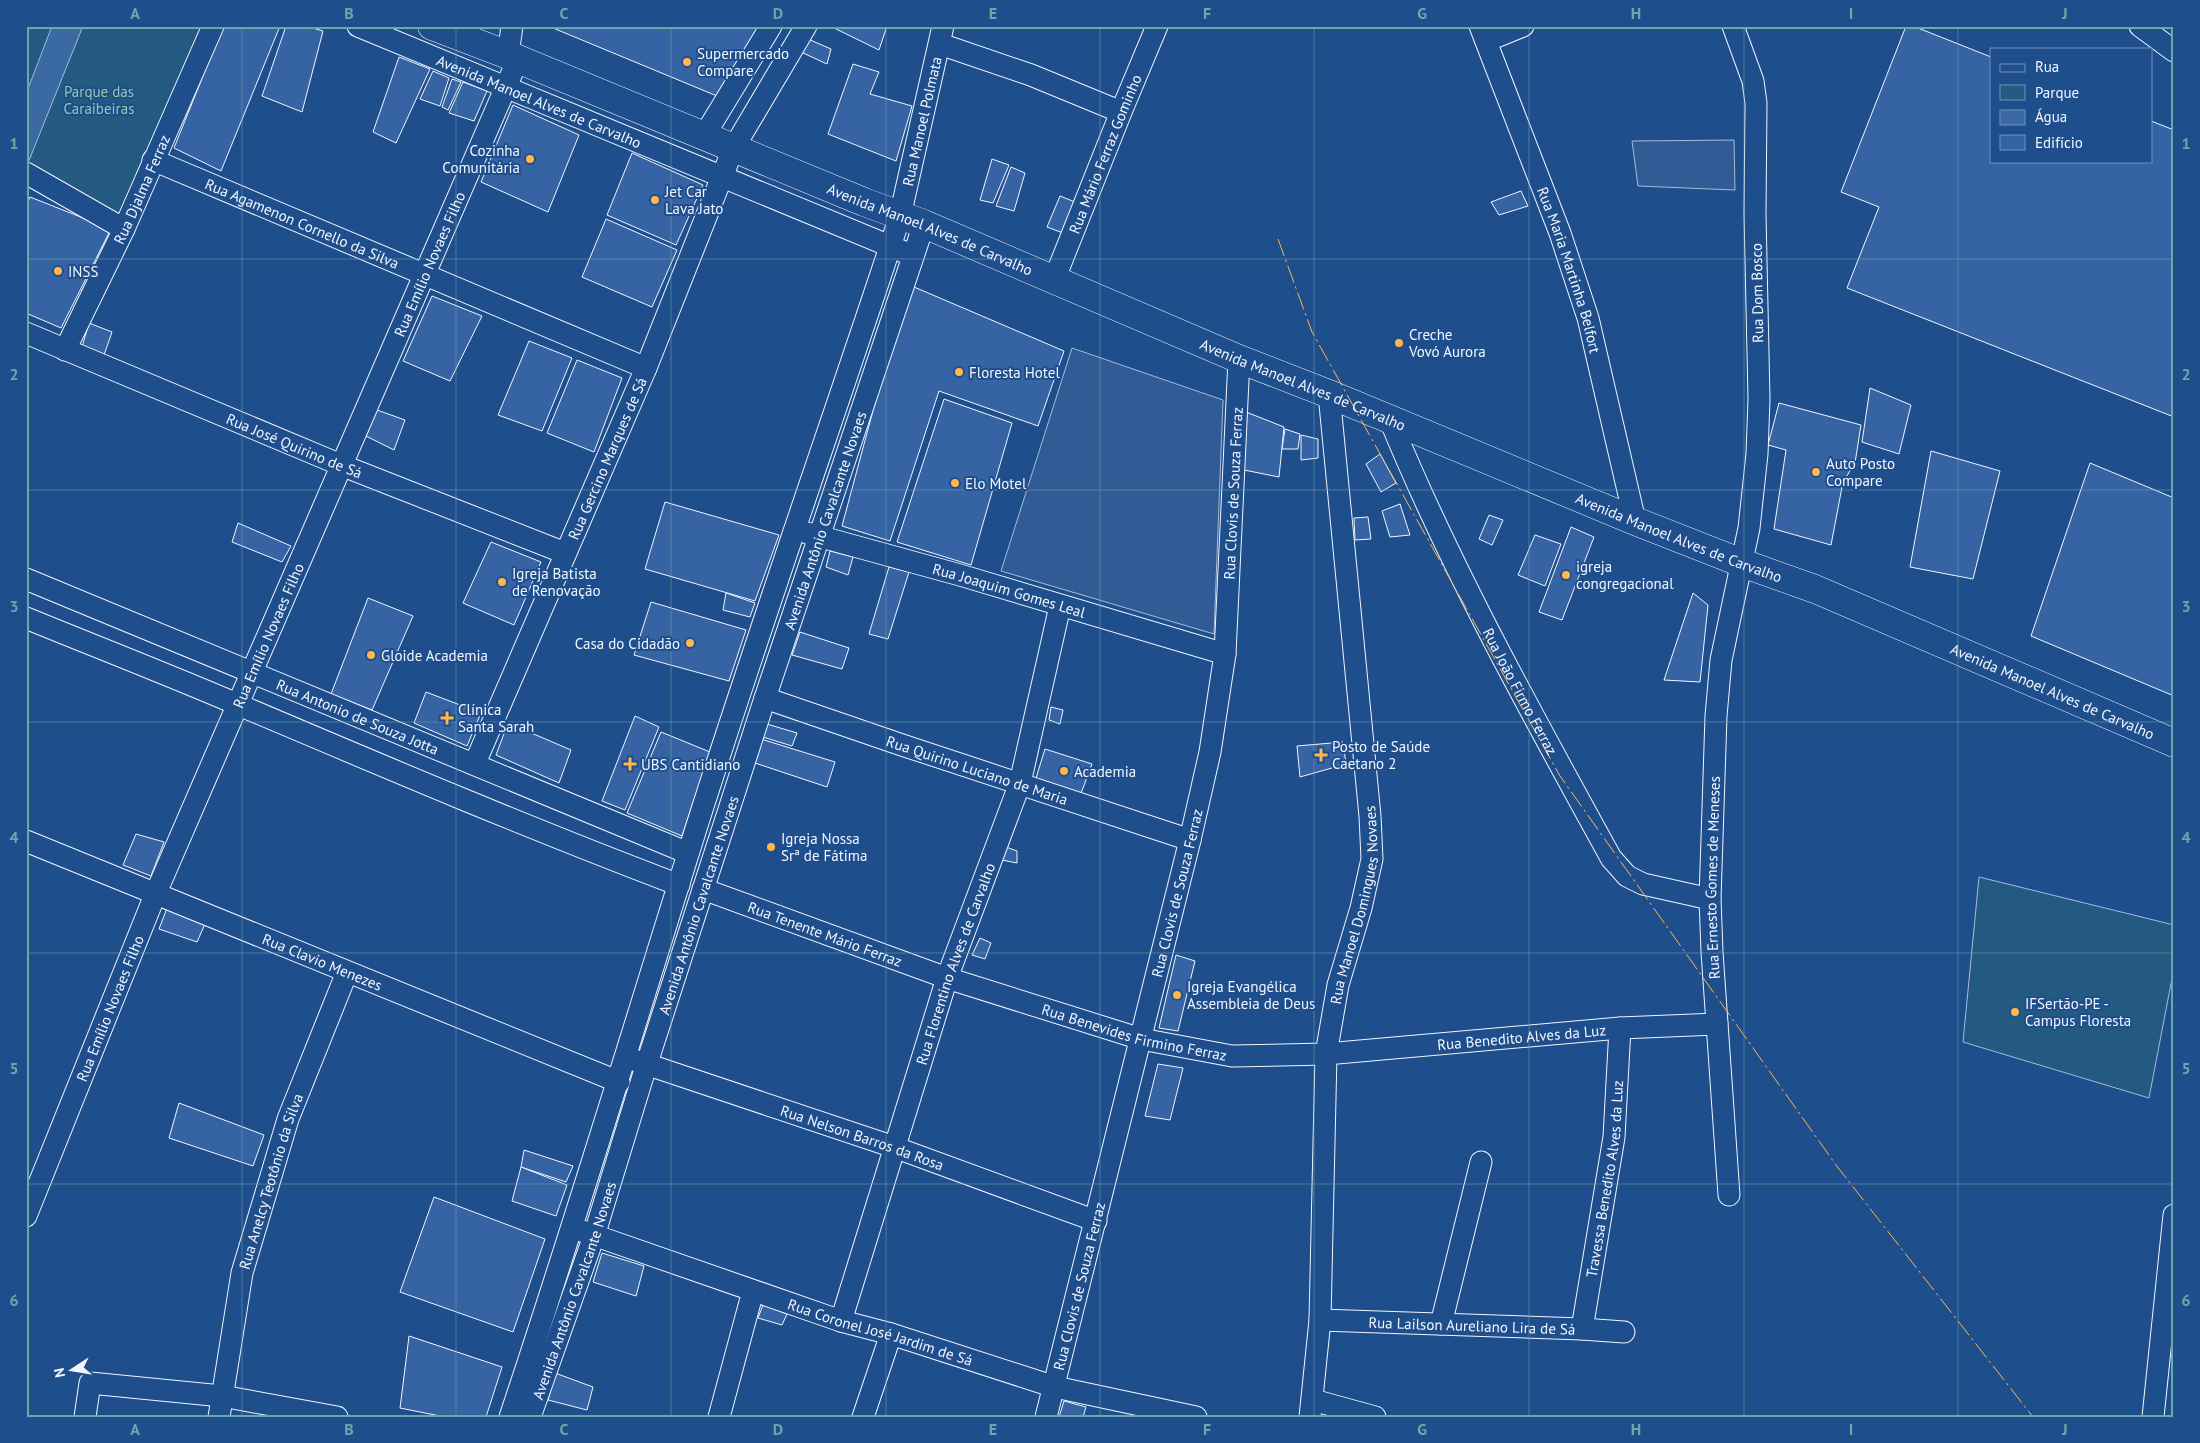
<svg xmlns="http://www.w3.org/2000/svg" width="2200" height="1443" font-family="'PT Sans',sans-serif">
	<rect width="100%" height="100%" fill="#1f4e8c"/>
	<g fill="#245a82" stroke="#a8bbd7">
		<polygon points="26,26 207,26 116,223 26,163"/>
		<polygon points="1979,877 2174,925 2174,968 2149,1098 1963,1042"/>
	</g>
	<g fill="#305b95" stroke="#a8bbd7">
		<polygon points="1734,140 1735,190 1638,186 1632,141"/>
		<polygon points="1072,348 1223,400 1214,634 1001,571"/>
	</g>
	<polygon fill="#3b69a3" stroke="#a8bbd7" points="52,26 83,26 26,168 26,94"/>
	<g fill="#3563a3" stroke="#f2f6ff">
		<polygon points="223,26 280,26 221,171 174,148"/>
		<polygon points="286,26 306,26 323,31 302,112 262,96"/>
		<polygon points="554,26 760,26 717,96 553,28"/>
		<polygon points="830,26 887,26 879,50"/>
		<polygon points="1906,26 1913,26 1991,57 1991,161 2151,161 2151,121 2174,130 2174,417 1847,288 1879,207 1841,192"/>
		<polygon points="808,39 831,49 827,64 801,52"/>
		<polygon points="399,57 430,69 396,143 373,132"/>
		<polygon points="853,64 879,72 870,94 912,106 896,161 828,134"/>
		<polygon points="433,71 449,78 440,106 420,99"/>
		<polygon points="452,79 461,82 448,110 442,107"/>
		<polygon points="463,82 487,91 474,121 449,113"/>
		<polygon points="513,105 579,135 548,212 481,182"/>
		<polygon points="632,153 703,185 676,245 607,215"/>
		<polygon points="992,159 1009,165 993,203 980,200"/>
		<polygon points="1011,167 1025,173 1014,211 996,206"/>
		<polygon points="1521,191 1528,206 1499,215 1491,202"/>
		<polygon points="1060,196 1075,202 1063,233 1047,227"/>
		<polygon points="30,197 111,229 61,328 26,313 26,206"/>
		<polygon points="606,219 677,250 652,307 582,277"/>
		<polygon points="907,284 1064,351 1038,426 939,391 890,541 842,526"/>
		<polygon points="432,296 482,316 450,381 403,361"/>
		<polygon points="89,323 112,332 104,355 82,347"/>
		<polygon points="529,341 572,358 542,431 498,415"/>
		<polygon points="577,360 622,378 594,452 547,433"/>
		<polygon points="1870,388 1911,405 1899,454 1862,442"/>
		<polygon points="944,399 1012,423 971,565 897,542"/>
		<polygon points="1779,403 1861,425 1855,463 1843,482 1831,545 1774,529 1786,450 1768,445"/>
		<polygon points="377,410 405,420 394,450 366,436"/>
		<polygon points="1246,412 1284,427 1279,477 1244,470"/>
		<polygon points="1285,429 1300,434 1298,449 1282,449"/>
		<polygon points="1301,435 1318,439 1318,458 1301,460"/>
		<polygon points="1931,451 2000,471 1973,579 1910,567"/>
		<polygon points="1380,454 1396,483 1381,492 1366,464"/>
		<polygon points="2090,463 2174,498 2174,696 2031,636"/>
		<polygon points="665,502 779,535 755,601 645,569"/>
		<polygon points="1400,504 1410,535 1390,537 1382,511"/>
		<polygon points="1489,515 1503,520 1492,545 1479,539"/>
		<polygon points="1368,517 1371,539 1355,540 1354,518"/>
		<polygon points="238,523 291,546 282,562 232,542"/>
		<polygon points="1571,527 1594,537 1562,620 1539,612"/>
		<polygon points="1535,535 1561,544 1545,586 1518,575"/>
		<polygon points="491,542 541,562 514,625 463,603"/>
		<polygon points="830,551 853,557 848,575 826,567"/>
		<polygon points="889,567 909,572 888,639 869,634"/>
		<polygon points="726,593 755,603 750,617 723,610"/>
		<polygon points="1693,593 1708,605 1700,682 1664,680"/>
		<polygon points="368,598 413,616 372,710 331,694"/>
		<polygon points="651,602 746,630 729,681 634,655"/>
		<polygon points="800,632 849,648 842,669 792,655"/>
		<polygon points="426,692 481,713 467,746 414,723"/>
		<polygon points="1051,707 1063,710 1060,724 1049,720"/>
		<polygon points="635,716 659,727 625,810 602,801"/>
		<polygon points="508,723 571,750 559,783 496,755"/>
		<polygon points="767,724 797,733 792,746 763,737"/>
		<polygon points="661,732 710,752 682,836 627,813"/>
		<polygon points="761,739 835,762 827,787 755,763"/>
		<polygon points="1343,742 1346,764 1300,777 1297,746"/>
		<polygon points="1045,749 1092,764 1080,796 1036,778"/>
		<polygon points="136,834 164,842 151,876 123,865"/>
		<polygon points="1006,847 1017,851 1017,863 1002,860"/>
		<polygon points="167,908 205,924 197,942 159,929"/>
		<polygon points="980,938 991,943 985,959 972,955"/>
		<polygon points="1176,955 1195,961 1178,1031 1159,1028"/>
		<polygon points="1158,1064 1183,1068 1170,1120 1145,1116"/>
		<polygon points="179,1103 264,1135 253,1166 169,1138"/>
		<polygon points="524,1150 573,1166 566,1182 521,1167"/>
		<polygon points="521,1167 567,1185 556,1216 512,1201"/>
		<polygon points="434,1197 545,1239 513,1332 400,1292"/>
		<polygon points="602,1253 644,1266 636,1296 593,1282"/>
		<polygon points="763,1305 787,1314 782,1325 758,1318"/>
		<polygon points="409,1336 502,1367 486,1417 445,1417 400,1408"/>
		<polygon points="555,1373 593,1387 587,1410 548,1400"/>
		<polygon points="1064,1401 1086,1407 1083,1417 1059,1417"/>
	</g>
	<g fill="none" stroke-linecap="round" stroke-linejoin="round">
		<g stroke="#f2f6ff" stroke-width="23">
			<g id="minor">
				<path id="s1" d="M358 26 904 252"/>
				<path id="s2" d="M1480 26 1560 233 1588 318 1635 521"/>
				<polyline points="2140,26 2174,51"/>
				<polyline points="1486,41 1523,26"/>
				<polyline points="940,44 1031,75 1121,112"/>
				<polyline points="508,55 512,26"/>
				<polyline points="704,136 771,26"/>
				<path id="s3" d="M153 160 646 368"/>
				<polyline points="26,173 124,229"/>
				<path id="s4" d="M1054 280 1121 112 1157 26"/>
				<path id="s5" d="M26 333 341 465 565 553"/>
				<path id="s6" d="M65 350 124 229 213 26"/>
				<path id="s7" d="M1390 420C1452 571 1532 714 1611 858L1627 876 1643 884 1710 899"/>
				<path id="s8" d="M807 533 960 575 1225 654"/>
				<path id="s9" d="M26 579 688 853"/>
				<path d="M26 618C97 647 169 675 239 705 385 767 531 829 679 885"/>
				<path id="s10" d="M765 698 902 745 1190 840"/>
				<path id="s11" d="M475 763 646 368 733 149 806 26"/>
				<path id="s12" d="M26 841 619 1082"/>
				<path id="s13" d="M703 889 947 978 1141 1039 1232 1056 1326 1054 1620 1028 1717 1024"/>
				<path id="s14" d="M634 1060 894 1147 1096 1221"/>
				<path id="s15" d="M1729 1195 1712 952 1710 899 1716 716 1721 660 1749 528 1757 454 1759 399 1755 214 1756 103 1753 81 1733 26"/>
				<path id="s16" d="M26 1216 155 895 518 59"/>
				<path id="s17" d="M582 1231 841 1321 891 1334 1055 1387 1196 1417"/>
				<path id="s18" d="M1320 1320 1582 1329 1624 1332"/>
				<path id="s19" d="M841 1321 947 978 1020 783 1060 606"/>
				<polyline points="1441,1324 1481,1162"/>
				<path id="s20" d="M1582 1329 1614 1137 1620 1028"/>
				<polyline points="1313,1400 1375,1417"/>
				<polyline points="85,1417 90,1383 222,1396 337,1417"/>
				<path id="s21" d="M219 1417 242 1273 288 1119 347 972"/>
				<path id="s22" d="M510 1417C573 1229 630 1040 689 851 752 649 823 449 890 247L900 216 943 26"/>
				<path id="s23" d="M530 1417 594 1236 647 1063 765 698 924 224"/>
				<polyline points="719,1417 753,1291"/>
				<polyline points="863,1417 891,1334"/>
				<path id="s24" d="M1046 1417 1190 840 1210 752 1225 654 1239 359"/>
				<path id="s25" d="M1310 1417 1320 1320 1326 1054 1338 985 1361 908 1372 859 1370 816 1329 394"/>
				<polyline points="2153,1417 2174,1215"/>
			</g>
		</g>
		<g stroke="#f2f6ff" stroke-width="29">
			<g id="major">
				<path id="s26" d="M432 26 508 55 864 202 924 224 1239 359 1329 394 1635 521 1742 563 1815 589 2174 743"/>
			</g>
		</g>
		<use href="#minor" stroke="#1f4e8c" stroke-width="21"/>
		<use href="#major" stroke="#1f4e8c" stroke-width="28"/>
		<polyline stroke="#ffb74d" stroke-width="1" stroke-dasharray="18 4 2.5 4" stroke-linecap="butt" points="1278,239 1312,332 1560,776 1836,1165 2033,1417"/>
	</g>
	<path fill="none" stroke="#6aa9a8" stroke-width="1" stroke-opacity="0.55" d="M242 26V1417M456 26V1417M671 26V1417M886 26V1417M1100 26V1417M1314 26V1417M1529 26V1417M1744 26V1417M1958 26V1417M26 259H2174M26 490H2174M26 722H2174M26 953H2174M26 1184H2174"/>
	<g fill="#ffb74d" stroke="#1f4e8c" stroke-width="2">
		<circle cx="687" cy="62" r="5"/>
		<circle cx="530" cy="159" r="5"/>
		<circle cx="655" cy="200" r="5"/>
		<circle cx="58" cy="271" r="5"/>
		<circle cx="1399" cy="343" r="5"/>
		<circle cx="959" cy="372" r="5"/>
		<circle cx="1816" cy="472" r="5"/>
		<circle cx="955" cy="483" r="5"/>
		<circle cx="1566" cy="575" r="5"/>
		<circle cx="502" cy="582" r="5"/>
		<circle cx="690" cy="643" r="5"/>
		<circle cx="371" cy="655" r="5"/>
		<path d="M444.5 710.5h5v5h5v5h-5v5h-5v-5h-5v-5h5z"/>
		<path d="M1318.5 747.5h5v5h5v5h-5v5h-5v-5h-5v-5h5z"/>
		<path d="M627.5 756.5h5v5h5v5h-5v5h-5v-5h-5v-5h5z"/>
		<circle cx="1064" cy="771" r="5"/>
		<circle cx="771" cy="847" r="5"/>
		<circle cx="1177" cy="995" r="5"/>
		<circle cx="2015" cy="1012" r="5"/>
	</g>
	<g text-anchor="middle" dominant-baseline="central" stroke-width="4" stroke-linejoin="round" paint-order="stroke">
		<g font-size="15" fill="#f2f6ff" stroke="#1f4e8c" text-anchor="start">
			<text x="697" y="53">Supermercado<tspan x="697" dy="17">Compare</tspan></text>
			<text x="520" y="150" text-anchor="end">Cozinha<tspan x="520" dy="17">Comunitária</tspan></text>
			<text x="665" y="191">Jet Car<tspan x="665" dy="17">Lava Jato</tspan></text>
			<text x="68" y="271">INSS</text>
			<text x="1409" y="334">Creche<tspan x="1409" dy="17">Vovó Aurora</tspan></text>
			<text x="969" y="372">Floresta Hotel</text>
			<text x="1826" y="463">Auto Posto<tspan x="1826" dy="17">Compare</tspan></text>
			<text x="965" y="483">Elo Motel</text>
			<text x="1576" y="566">igreja<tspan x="1576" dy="17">congregacional</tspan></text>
			<text x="512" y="573">Igreja Batista<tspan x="512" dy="17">de Renovação</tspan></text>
			<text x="680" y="643" text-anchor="end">Casa do Cidadão</text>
			<text x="381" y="655">Gloide Academia</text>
			<text x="458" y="709">Clínica<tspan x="458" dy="17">Santa Sarah</tspan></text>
			<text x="1332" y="746">Posto de Saúde<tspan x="1332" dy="17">Caetano 2</tspan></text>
			<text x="641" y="764">UBS Cantidiano</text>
			<text x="1074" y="771">Academia</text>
			<text x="781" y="838">Igreja Nossa<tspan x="781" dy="17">Srª de Fátima</tspan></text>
			<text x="1187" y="986">Igreja Evangélica<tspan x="1187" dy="17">Assembleia de Deus</tspan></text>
			<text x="2025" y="1003">IFSertão-PE -<tspan x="2025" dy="17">Campus Floresta</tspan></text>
		</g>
		<g font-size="15" fill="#97c8a6" stroke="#1f4e8c">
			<text x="99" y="91">Parque das<tspan x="99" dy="17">Caraibeiras</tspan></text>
		</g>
		<g font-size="15" fill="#f2f6ff" stroke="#1f4e8c">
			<text stroke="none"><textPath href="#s1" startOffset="196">Avenida Manoel Alves de Carvalho</textPath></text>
			<text stroke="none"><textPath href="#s22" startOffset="1360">Rua Manoel Polmata</textPath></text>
			<text stroke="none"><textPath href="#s4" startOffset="136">Rua Mário Ferraz Gominho</textPath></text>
			<text stroke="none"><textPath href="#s6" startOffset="178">Rua Djalma Ferraz</textPath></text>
			<text stroke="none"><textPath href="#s3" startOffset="162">Rua Agamenon Cornello da Silva</textPath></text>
			<text stroke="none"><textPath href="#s26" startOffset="538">Avenida Manoel Alves de Carvalho</textPath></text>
			<text stroke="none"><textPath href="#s16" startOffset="1034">Rua Emílio Novaes Filho</textPath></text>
			<text stroke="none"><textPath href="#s2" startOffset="260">Rua Maria Martinha Belfort</textPath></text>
			<text transform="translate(1757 293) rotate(-91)">Rua Dom Bosco</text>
			<text stroke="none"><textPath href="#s26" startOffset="942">Avenida Manoel Alves de Carvalho</textPath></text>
			<text stroke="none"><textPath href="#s5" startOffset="291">Rua José Quirino de Sá</textPath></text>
			<text stroke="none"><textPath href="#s11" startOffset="332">Rua Gercino Marques de Sá</textPath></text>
			<text stroke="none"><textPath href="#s24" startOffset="945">Rua Clovis de Souza Ferraz</textPath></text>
			<text stroke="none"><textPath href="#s23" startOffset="944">Avenida Antônio Cavalcante Novaes</textPath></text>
			<text stroke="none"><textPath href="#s26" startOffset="1348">Avenida Manoel Alves de Carvalho</textPath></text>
			<text stroke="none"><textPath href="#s8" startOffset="210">Rua Joaquim Gomes Leal</textPath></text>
			<text stroke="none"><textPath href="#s16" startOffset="629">Rua Emílio Novaes Filho</textPath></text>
			<text stroke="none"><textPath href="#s7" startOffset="301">Rua João Firmo Ferraz</textPath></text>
			<text stroke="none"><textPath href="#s26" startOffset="1752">Avenida Manoel Alves de Carvalho</textPath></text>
			<text stroke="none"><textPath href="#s9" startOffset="359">Rua Antonio de Souza Jotta</textPath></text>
			<text stroke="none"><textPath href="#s10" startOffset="224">Rua Quirino Luciano de Maria</textPath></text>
			<text stroke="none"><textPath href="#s15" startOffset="318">Rua Ernesto Gomes de Meneses</textPath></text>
			<text stroke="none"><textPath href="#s24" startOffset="540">Rua Clovis de Souza Ferraz</textPath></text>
			<text stroke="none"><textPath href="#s25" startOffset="516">Rua Manoel Domingues Novaes</textPath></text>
			<text stroke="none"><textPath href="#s23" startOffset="539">Avenida Antônio Cavalcante Novaes</textPath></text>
			<text stroke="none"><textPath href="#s13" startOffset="130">Rua Tenente Mário Ferraz</textPath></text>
			<text stroke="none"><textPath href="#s12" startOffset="320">Rua Clavio Menezes</textPath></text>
			<text stroke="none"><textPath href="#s19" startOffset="375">Rua Florentino Alves de Carvalho</textPath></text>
			<text stroke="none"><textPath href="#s16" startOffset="224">Rua Emílio Novaes Filho</textPath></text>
			<text stroke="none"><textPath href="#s13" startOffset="455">Rua Benevides Firmino Ferraz</textPath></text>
			<text stroke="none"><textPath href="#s13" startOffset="846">Rua Benedito Alves da Luz</textPath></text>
			<text stroke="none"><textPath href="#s14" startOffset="241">Rua Nelson Barros da Rosa</textPath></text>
			<text stroke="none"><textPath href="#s20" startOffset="152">Travessa Benedito Alves da Luz</textPath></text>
			<text stroke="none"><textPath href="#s21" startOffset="242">Rua Anelcy Teotônio da Silva</textPath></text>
			<text stroke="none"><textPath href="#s24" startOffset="135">Rua Clovis de Souza Ferraz</textPath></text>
			<text stroke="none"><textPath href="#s23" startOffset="134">Avenida Antônio Cavalcante Novaes</textPath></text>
			<text stroke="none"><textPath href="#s18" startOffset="152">Rua Lailson Aureliano Lira de Sá</textPath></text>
			<text stroke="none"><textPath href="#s17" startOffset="315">Rua Coronel José Jardim de Sá</textPath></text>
		</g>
	</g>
	<rect width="2200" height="1443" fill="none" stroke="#1f4e8c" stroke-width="55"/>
	<rect x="1990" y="48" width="162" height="115" fill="#1f4e8c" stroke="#7391ba"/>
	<rect x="2000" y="64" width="25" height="8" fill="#1f4e8c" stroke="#7391ba"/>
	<text x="2035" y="72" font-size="15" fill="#f2f6ff">Rua</text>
	<rect x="2000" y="85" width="25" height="15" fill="#245a82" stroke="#7391ba"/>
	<text x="2035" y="98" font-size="15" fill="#f2f6ff">Parque</text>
	<rect x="2000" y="110" width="25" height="15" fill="#3b69a3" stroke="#7391ba"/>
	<text x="2035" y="122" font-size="15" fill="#f2f6ff">Água</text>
	<rect x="2000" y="135" width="25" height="15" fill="#3563a3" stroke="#7391ba"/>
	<text x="2035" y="148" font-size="15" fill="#f2f6ff">Edifício</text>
	<g transform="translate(72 1370) rotate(258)" stroke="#1f4e8c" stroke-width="4" paint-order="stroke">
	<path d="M0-4L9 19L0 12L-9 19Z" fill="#f2f6ff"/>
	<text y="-8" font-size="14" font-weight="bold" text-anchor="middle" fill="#f2f6ff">N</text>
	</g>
	<rect x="28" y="28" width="2144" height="1388" fill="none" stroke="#6aa9a8" stroke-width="2"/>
	<g font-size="16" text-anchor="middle" font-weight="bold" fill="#6aa9a8">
		<text x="135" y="19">A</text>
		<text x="349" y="19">B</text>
		<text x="564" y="19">C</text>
		<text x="778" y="19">D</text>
		<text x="993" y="19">E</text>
		<text x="1207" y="19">F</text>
		<text x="1422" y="19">G</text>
		<text x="1636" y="19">H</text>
		<text x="1851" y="19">I</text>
		<text x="2065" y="19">J</text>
		<text x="14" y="149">1</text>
		<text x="2186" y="149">1</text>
		<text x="14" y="380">2</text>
		<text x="2186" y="380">2</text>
		<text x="14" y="612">3</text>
		<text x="2186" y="612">3</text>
		<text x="14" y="843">4</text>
		<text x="2186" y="843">4</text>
		<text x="14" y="1074">5</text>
		<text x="2186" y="1074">5</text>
		<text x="14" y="1306">6</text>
		<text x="2186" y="1306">6</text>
		<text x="135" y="1435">A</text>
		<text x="349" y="1435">B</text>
		<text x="564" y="1435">C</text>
		<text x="778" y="1435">D</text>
		<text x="993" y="1435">E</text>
		<text x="1207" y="1435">F</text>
		<text x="1422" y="1435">G</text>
		<text x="1636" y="1435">H</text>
		<text x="1851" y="1435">I</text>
		<text x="2065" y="1435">J</text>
	</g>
</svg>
